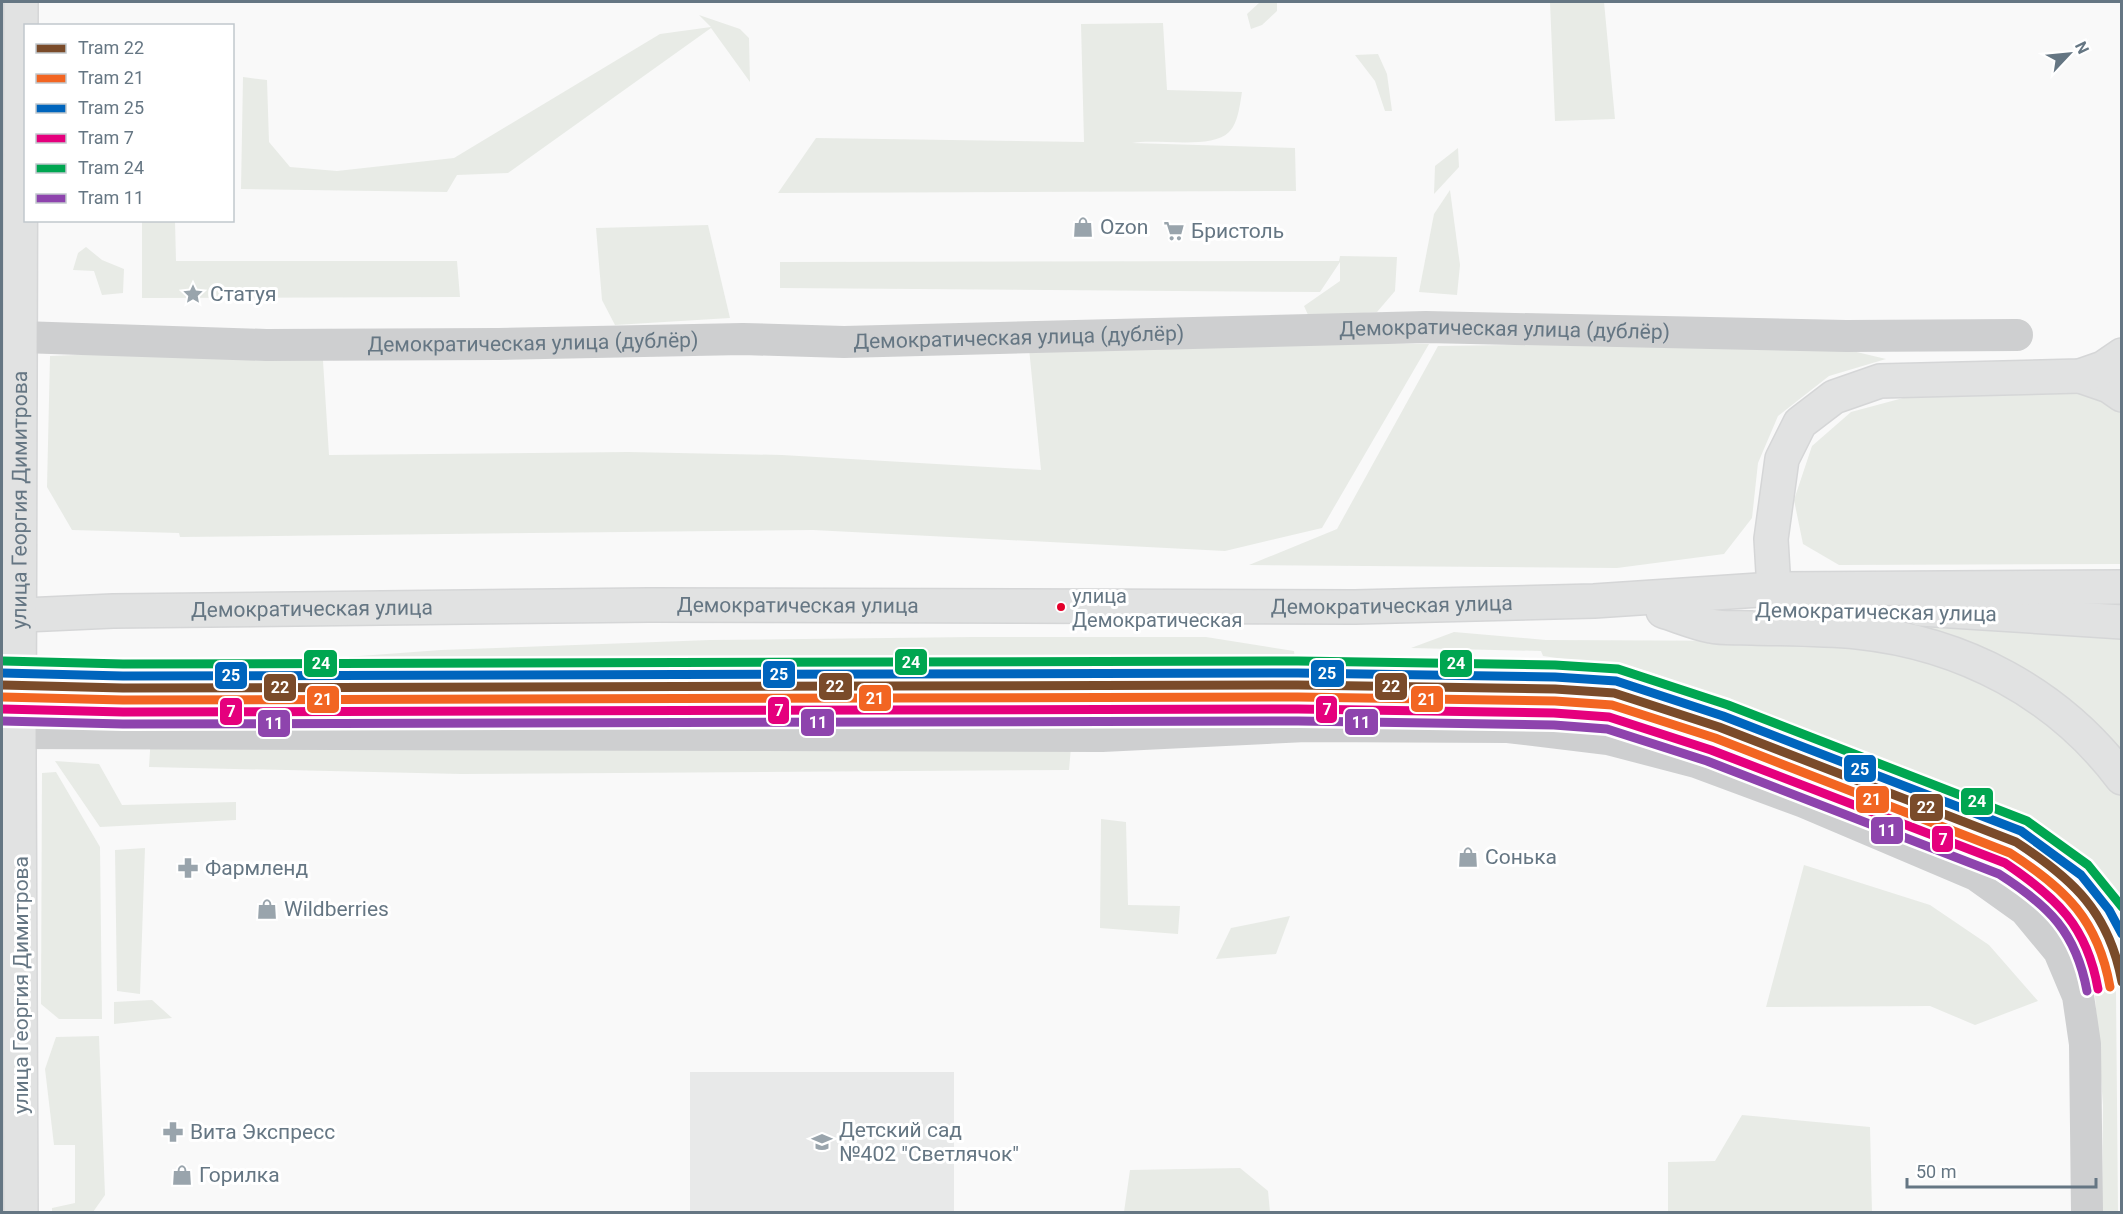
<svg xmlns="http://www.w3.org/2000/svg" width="2123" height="1214" font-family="Roboto,sans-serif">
	<rect width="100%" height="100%" fill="#f9f9f9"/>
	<rect fill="#e8e9e9" x="690" y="1072" width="264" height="140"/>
	<g fill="#e8ebe6">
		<polygon points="1260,2 1277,2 1277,11 1262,25 1251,29 1247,14"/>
		<polygon points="1550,2 1604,2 1615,119 1555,121"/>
		<polygon points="699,15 740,29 749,38 750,82 711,28 508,173 457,175 447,192 241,189 243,77 267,80 269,142 290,167 337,171 454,158 660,34 711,27"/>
		<path d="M1163 23 1167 90 1242 92C1240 104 1238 124 1229 132 1212 150 1156 138 1132 143L1295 148 1296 191 778 193 816 138 1084 142 1081 24Z"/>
		<polygon points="1378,54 1387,74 1392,111 1385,111 1375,81 1355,55"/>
		<polygon points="1458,148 1459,167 1434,194 1435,166"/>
		<polygon points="1450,190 1460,265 1457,295 1419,292 1434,214"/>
		<polygon points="142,221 175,221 176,261 457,261 460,297 142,298"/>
		<polygon points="708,225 730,318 615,325 602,300 596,228"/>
		<polygon points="86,247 102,260 124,269 123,293 102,295 94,271 73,270 78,253"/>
		<polygon points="1340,256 1397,257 1395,291 1377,312 1309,317 1304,306 1340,281 1340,262 1320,292 780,288 780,262 1339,261"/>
		<polygon points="1028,338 1429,344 1322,528 1225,551 813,530 180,537 179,533 72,530 47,487 50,356 322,345 329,455 628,452 782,455 1041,470"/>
		<polygon points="1707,342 1844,349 1886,359 1829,376 1778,416 1758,463 1752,518 1724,554 1617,568 1249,565 1337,529 1438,346"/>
		<polygon points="2093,388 2121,411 2121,564 1839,565 1803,544 1794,500 1812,446 1851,412 1918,394"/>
		<polygon points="1864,609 1988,613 2121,621 2121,764 2090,726 1846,617"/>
		<polygon points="1454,632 1546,640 1773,641 1874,648 2007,677 2122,787 2121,916 2095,870 2055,834 1753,709 1647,671 1543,656 1541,651 1411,648"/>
		<polygon points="973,637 1206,637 1294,651 1298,685 1061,681 1059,710 356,711 124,707 131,673 441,650 710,640"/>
		<polygon points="97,661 101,709 54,704 49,690 51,664"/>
		<polygon points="1321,686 1622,696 2014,846 2074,895 2116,991 2118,1212 2102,1212 2103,1105 2095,996 2062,925 2016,879 1953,847 1584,710 1323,711"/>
		<polygon points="151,735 1072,736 1069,770 461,774 149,767"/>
		<polygon points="55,761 99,764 122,805 236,802 236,820 100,827"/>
		<polygon points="56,772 100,847 102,1019 59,1019 41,1004 42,773"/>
		<polygon points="1101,819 1126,822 1128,905 1180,906 1178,934 1100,928"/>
		<polygon points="145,848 140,994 117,991 115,850"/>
		<polygon points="1804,865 1930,905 1989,945 2038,1001 1975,1025 1930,1006 1766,1007"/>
		<polygon points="1290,916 1276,954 1216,959 1231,928"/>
		<polygon points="152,1000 172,1018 114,1024 114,1002"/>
		<polygon points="99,1036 105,1195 93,1212 52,1212 52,1208 75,1203 75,1145 54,1145 45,1069 56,1037"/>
		<polygon points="1742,1115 1870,1127 1872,1212 1668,1212 1668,1162 1715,1161"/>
		<polygon points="1240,1168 1268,1191 1270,1212 1124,1212 1130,1170"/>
	</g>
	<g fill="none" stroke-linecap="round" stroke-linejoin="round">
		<g stroke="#d5d6d7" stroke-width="36">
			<g id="major">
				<polyline points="2080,376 2109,386 2122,395"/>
				<polyline points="1774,589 1771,539 1782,459 1800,423 1834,397 1880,381 2080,376 2103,368 2122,355"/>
				<polyline points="1920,609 2122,622"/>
				<path d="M1663 611C1679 616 1695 623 1711 626 1724 629 1739 627 1752 628 1787 629 1823 629 1857 632 1963 643 2058 693 2122 778"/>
				<path id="s2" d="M2 616 113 611 649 605 1355 607 1594 601 1774 589 2122 587"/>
				<path id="s3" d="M21 1212 19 762 21 2"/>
			</g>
		</g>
		<g stroke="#cecfd0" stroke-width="32">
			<path id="s1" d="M21 337 266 345 498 344 743 339 844 342 1426 327 1846 336 2017 335"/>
			<polyline points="2,733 1102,736 1306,726 1508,727 1608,739 1696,762 1804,802 1976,875 2025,910 2059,951 2078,996 2085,1044 2087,1212"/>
		</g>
		<use href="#major" stroke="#e1e2e2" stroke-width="33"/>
		<g stroke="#fff" stroke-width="14">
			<path id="tram-1" d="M2 685 123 688 1298 685 1555 689 1614 693 1719 727 2016 842C2073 879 2109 912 2122 982"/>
		</g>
		<g stroke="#fff" stroke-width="14">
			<path id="tram-2" d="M2 697 123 700 1298 697 1555 701 1612 705 1715 738 2010 853C2066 889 2098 920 2110 987"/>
		</g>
		<g stroke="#fff" stroke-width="14">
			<polyline id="tram-3" points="2,673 123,676 1298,673 1555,677 1616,681 1723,716 2021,831 2081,875 2109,910 2122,934"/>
		</g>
		<g stroke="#fff" stroke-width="14">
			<path id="tram-4" d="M2 709 123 712 1298 709 1554 713 1609 717 1711 750 2005 863C2057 898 2087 926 2098 989"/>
		</g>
		<g stroke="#fff" stroke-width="14">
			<polyline id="tram-5" points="3,661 123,664 1298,661 1555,665 1618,669 1728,705 2027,821 2088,865 2122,907"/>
		</g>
		<g stroke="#fff" stroke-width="14">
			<path id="tram-6" d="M2 721 123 724 1298 721 1554 725 1607 729 1707 761 1999 874C2049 906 2076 932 2087 991"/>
		</g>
		<use href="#tram-1" stroke="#7a4b2a" stroke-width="9"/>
		<use href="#tram-2" stroke="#f26522" stroke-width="9"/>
		<use href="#tram-3" stroke="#0065bd" stroke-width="9"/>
		<use href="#tram-4" stroke="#e5007d" stroke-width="9"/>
		<use href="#tram-5" stroke="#00a651" stroke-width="9"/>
		<use href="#tram-6" stroke="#8e44ad" stroke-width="9"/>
	</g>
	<defs>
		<g id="shop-bare" transform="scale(1.62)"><path d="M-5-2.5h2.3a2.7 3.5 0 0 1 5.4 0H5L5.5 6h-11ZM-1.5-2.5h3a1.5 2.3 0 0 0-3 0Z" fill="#99a4ac" stroke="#fff" stroke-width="2.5" paint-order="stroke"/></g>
		<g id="supermarket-bare" transform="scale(1.62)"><path d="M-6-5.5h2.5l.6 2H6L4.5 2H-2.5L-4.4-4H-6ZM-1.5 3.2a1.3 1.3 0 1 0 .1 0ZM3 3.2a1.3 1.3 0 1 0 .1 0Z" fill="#99a4ac" stroke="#fff" stroke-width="2.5" paint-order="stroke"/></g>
		<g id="sight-bare" transform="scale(1.62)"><path d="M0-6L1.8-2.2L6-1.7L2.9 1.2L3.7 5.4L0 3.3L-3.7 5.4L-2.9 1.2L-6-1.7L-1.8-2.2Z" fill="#99a4ac" stroke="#fff" stroke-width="2.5" paint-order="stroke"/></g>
		<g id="pharmacy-bare" transform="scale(1.62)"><path d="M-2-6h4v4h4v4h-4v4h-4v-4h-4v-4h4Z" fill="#99a4ac" stroke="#fff" stroke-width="2.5" paint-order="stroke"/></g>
		<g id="school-bare" transform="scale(1.62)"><path d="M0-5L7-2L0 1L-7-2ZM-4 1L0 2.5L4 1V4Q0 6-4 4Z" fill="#99a4ac" stroke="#fff" stroke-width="2.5" paint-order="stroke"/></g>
	</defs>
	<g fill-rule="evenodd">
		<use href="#shop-bare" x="1083" y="227"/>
		<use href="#supermarket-bare" x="1174" y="231"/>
		<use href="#sight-bare" x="193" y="294"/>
		<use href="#shop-bare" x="1468" y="857"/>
		<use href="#pharmacy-bare" x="188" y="868"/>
		<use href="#shop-bare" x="267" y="909"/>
		<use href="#pharmacy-bare" x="173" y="1132"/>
		<use href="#school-bare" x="822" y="1142"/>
		<use href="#shop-bare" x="182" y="1175"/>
	</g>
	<circle fill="#e4002b" stroke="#fff" stroke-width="2" cx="1061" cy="607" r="5"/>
	<g text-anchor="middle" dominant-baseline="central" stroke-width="6" stroke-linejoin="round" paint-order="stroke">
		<g font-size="20" fill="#657683" stroke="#fff" text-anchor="start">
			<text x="1072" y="596">улица<tspan x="1072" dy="24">Демократическая</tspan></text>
		</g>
		<g font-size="21" fill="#657683" stroke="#fff" text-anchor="start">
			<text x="1100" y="227">Ozon</text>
			<text x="1191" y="231">Бристоль</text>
			<text x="210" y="294">Статуя</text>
			<text x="1485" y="857">Сонька</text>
			<text x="205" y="868">Фармленд</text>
			<text x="284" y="909">Wildberries</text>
			<text x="839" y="1130">Детский сад<tspan x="839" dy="24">№402 "Светлячок"</tspan></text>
			<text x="190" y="1132">Вита Экспресс</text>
			<text x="199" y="1175">Горилка</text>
		</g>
		<g font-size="21" fill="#657683" stroke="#fff">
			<text stroke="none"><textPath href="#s1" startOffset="1484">Демократическая улица (дублёр)</textPath></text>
			<text stroke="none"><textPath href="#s1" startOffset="998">Демократическая улица (дублёр)</textPath></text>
			<text stroke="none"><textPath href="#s1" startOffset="512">Демократическая улица (дублёр)</textPath></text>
			<text stroke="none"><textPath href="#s3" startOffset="712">улица Георгия Димитрова</textPath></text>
			<text stroke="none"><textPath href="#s2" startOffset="1390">Демократическая улица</textPath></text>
			<text stroke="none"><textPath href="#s2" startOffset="796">Демократическая улица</textPath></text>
			<text stroke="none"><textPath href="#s2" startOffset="310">Демократическая улица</textPath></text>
			<text transform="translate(1876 612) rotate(1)">Демократическая улица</text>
			<text transform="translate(21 985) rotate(-90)">улица Георгия Димитрова</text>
		</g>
	</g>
	<g stroke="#fff" stroke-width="2">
		<rect x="894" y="648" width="34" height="28" rx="6" fill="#00a651"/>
		<rect x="1439" y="649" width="34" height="29" rx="6" fill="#00a651"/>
		<rect x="303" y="649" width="35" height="29" rx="6" fill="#00a651"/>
		<rect x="1310" y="659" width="35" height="29" rx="6" fill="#0065bd"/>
		<rect x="762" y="660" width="34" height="29" rx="6" fill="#0065bd"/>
		<rect x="214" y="661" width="34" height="29" rx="6" fill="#0065bd"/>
		<rect x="818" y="672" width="35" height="29" rx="6" fill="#7a4b2a"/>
		<rect x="1374" y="672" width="34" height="29" rx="6" fill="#7a4b2a"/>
		<rect x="263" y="673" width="34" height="29" rx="6" fill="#7a4b2a"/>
		<rect x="858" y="684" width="34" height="28" rx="6" fill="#f26522"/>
		<rect x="1410" y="685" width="34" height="28" rx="6" fill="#f26522"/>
		<rect x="306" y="685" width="34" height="29" rx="6" fill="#f26522"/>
		<rect x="1315" y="695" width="23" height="29" rx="6" fill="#e5007d"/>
		<rect x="767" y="696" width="23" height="29" rx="6" fill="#e5007d"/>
		<rect x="219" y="697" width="24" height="29" rx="6" fill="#e5007d"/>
		<rect x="1344" y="708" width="35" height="28" rx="6" fill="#8e44ad"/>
		<rect x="800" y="708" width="35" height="29" rx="6" fill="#8e44ad"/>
		<rect x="257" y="709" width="34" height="29" rx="6" fill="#8e44ad"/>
		<rect x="1843" y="754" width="34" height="29" rx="6" fill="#0065bd"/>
		<rect x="1855" y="785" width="35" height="29" rx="6" fill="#f26522"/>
		<rect x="1960" y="787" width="34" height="29" rx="6" fill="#00a651"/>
		<rect x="1909" y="793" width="35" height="29" rx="6" fill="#7a4b2a"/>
		<rect x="1870" y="816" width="34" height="29" rx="6" fill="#8e44ad"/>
		<rect x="1931" y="825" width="23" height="28" rx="6" fill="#e5007d"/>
	</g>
	<g font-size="16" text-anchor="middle" font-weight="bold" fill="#fff">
		<text x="911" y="668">24</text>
		<text x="1456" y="669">24</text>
		<text x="321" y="669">24</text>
		<text x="1327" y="679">25</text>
		<text x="779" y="680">25</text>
		<text x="231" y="681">25</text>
		<text x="835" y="692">22</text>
		<text x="1391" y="692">22</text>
		<text x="280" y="693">22</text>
		<text x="875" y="704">21</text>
		<text x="1427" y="705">21</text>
		<text x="323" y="705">21</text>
		<text x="1327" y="715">7</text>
		<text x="779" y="716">7</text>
		<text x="231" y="717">7</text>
		<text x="1361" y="728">11</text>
		<text x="818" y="728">11</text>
		<text x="274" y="729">11</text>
		<text x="1860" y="775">25</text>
		<text x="1872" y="805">21</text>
		<text x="1977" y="807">24</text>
		<text x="1926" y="813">22</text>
		<text x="1887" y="836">11</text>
		<text x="1943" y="845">7</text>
	</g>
	<rect width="2123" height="1214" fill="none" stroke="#657683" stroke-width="6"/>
	<rect x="24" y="24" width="210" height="198" fill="#ffffff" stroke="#c1c8cd" stroke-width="1.5"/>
	<rect x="36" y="44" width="30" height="9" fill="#7a4b2a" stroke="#c1c8cd" stroke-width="1.5"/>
	<text x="78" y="54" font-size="18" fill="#657683">Tram 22</text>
	<rect x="36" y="74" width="30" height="9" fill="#f26522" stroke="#c1c8cd" stroke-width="1.5"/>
	<text x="78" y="84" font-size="18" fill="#657683">Tram 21</text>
	<rect x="36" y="104" width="30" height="9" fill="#0065bd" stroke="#c1c8cd" stroke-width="1.5"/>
	<text x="78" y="114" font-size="18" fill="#657683">Tram 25</text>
	<rect x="36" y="134" width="30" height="9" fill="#e5007d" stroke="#c1c8cd" stroke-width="1.5"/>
	<text x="78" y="144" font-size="18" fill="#657683">Tram 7</text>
	<rect x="36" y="164" width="30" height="9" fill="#00a651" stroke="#c1c8cd" stroke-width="1.5"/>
	<text x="78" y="174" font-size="18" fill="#657683">Tram 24</text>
	<rect x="36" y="194" width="30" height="9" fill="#8e44ad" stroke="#c1c8cd" stroke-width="1.5"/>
	<text x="78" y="204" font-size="18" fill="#657683">Tram 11</text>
	<g transform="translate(2069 54) rotate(64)" stroke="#ffffff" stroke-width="4.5" paint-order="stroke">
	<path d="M0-4.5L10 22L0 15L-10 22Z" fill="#657683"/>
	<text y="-9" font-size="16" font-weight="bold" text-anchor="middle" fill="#657683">N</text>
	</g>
	<path d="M1907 1178v9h189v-9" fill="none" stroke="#657683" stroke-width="3"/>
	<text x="1916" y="1178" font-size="18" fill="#657683" stroke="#ffffff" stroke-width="4.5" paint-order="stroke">50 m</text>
</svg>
